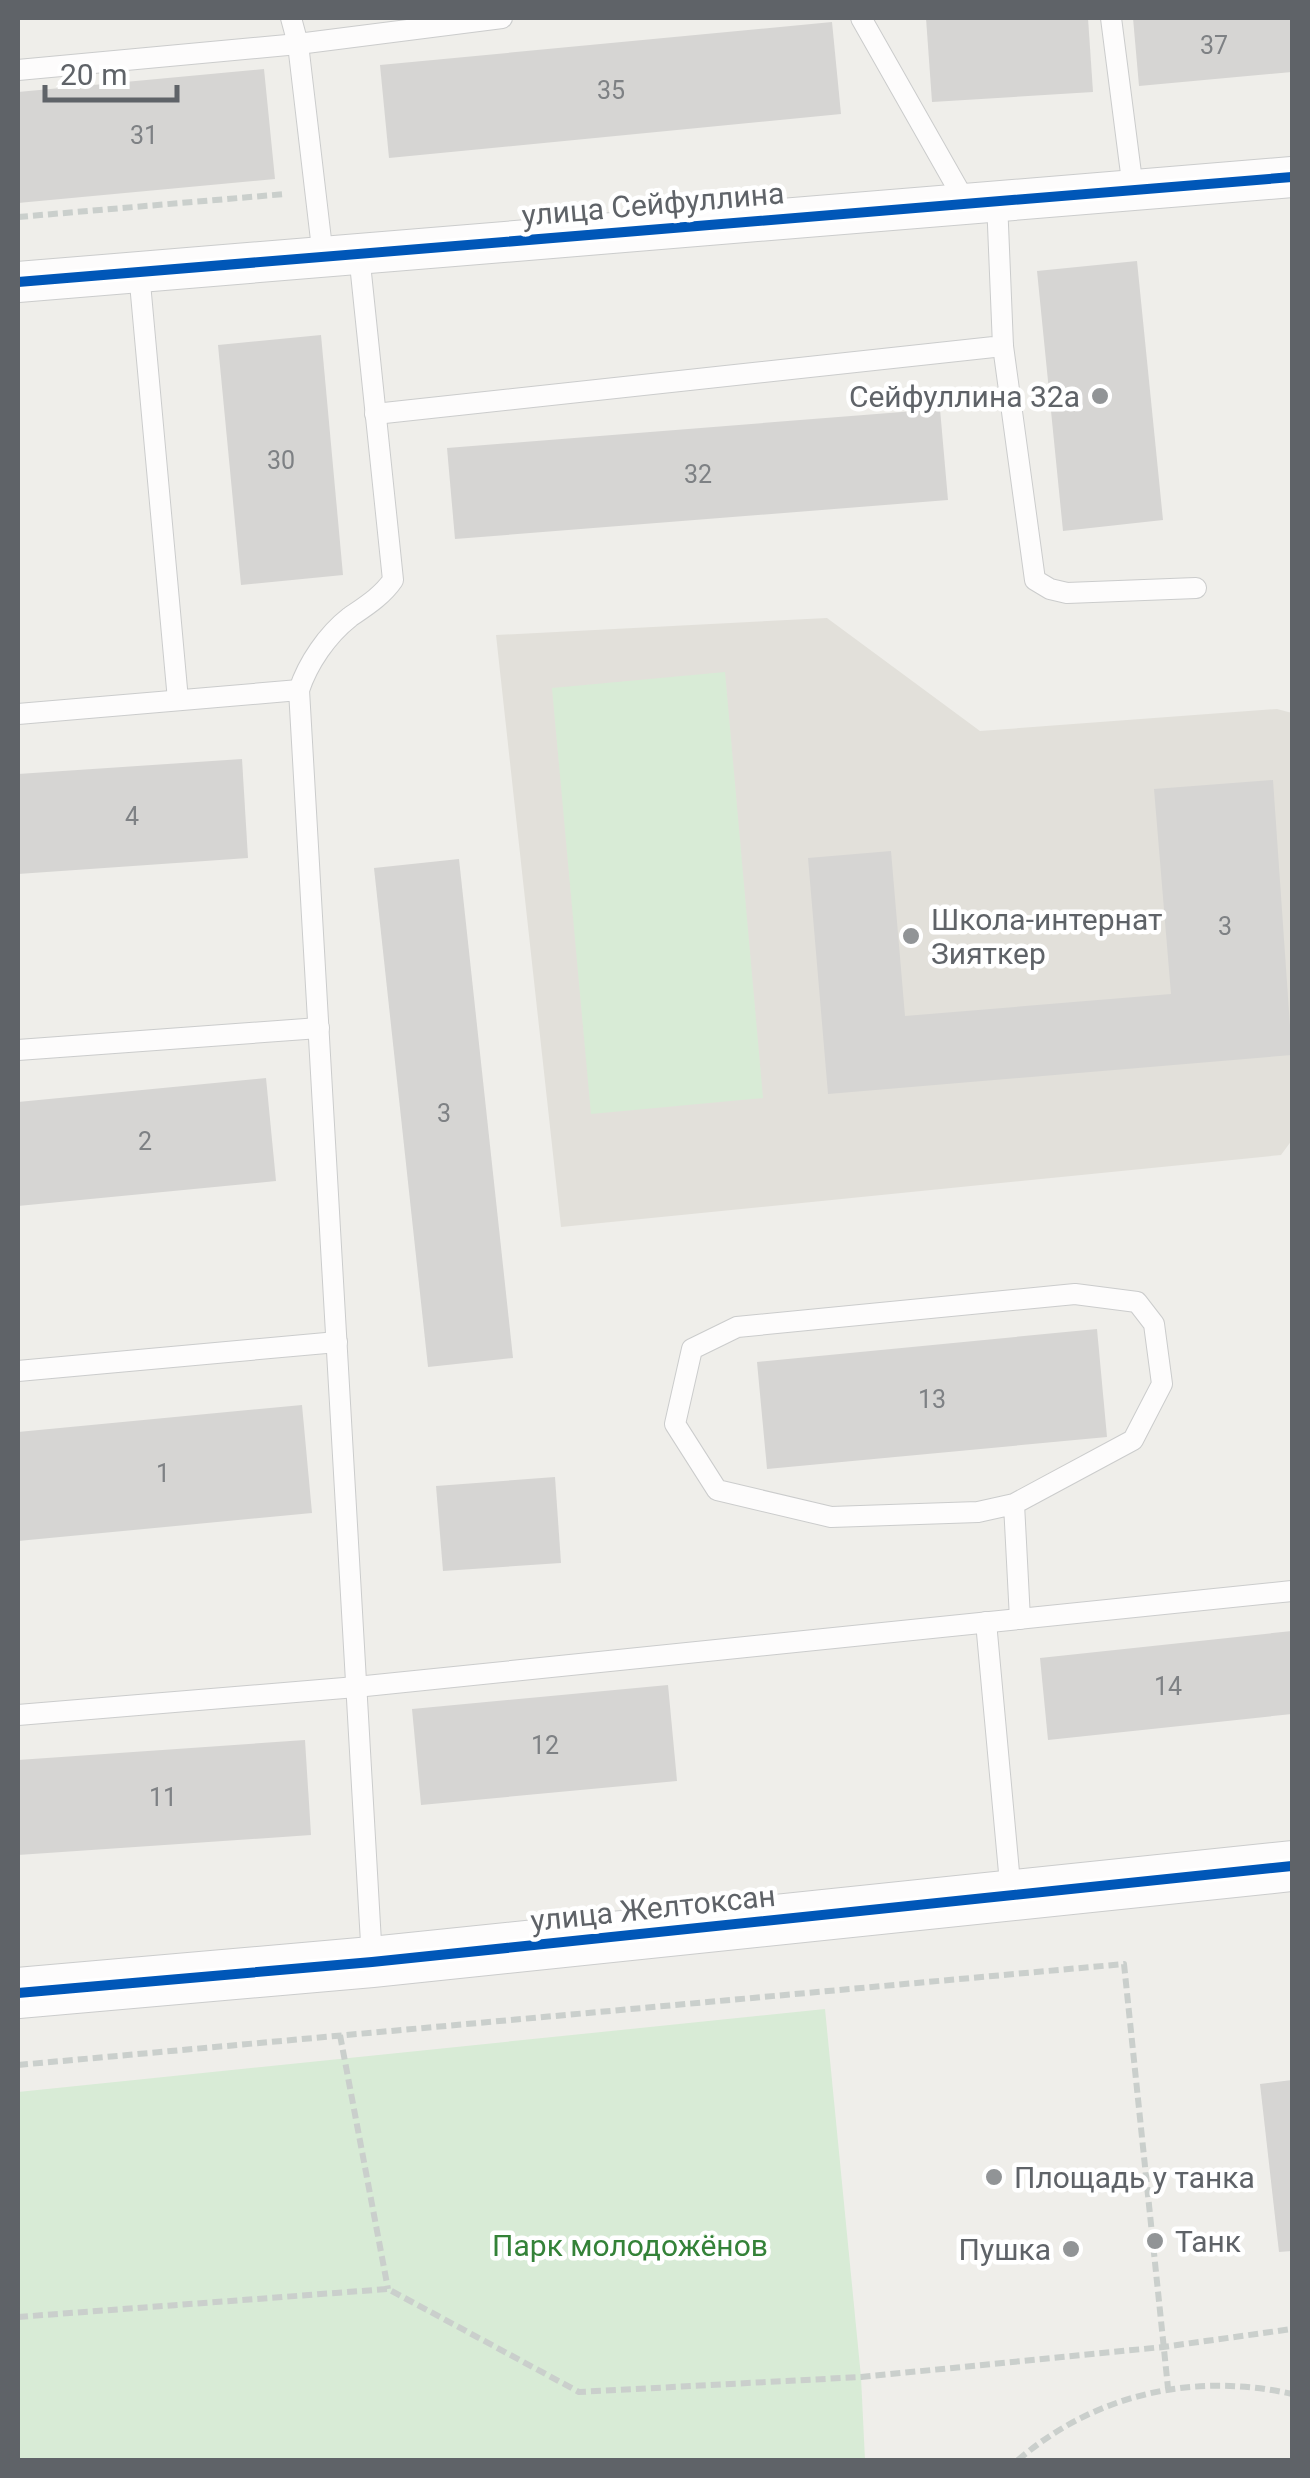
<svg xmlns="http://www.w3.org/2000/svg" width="1310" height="2478" font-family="Roboto,sans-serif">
	<rect width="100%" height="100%" fill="#efeeea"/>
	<polygon fill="#e2e0da" points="827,618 980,731 1277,709 1292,713 1292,1140 1281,1155 561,1227 496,635"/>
	<g fill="#d8ebd6">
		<polygon points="725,672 763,1098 591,1114 552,688"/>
		<polygon points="825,2009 861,2377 865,2460 18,2460 18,2092"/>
	</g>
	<g fill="#d6d5d3">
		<polygon points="926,18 1088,18 1093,92 932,102"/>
		<polygon points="1133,18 1292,18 1292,72 1139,86"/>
		<polygon points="832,22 841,114 389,158 380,65"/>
		<polygon points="264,69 275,179 18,203 18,92"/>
		<polygon points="1137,261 1163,520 1063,531 1037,271"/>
		<polygon points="321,335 343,575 241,585 218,345"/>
		<polygon points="940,409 948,500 455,539 447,448"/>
		<polygon points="242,759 248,858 18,874 18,774"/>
		<polygon points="1273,780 1292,1055 828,1094 808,858 891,851 905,1016 1171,994 1154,789"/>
		<polygon points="459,859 513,1358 428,1367 374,868"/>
		<polygon points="266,1078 276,1181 18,1206 18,1102"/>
		<polygon points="1097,1329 1107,1437 767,1469 757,1362"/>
		<polygon points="302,1405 312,1513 18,1541 18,1432"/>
		<polygon points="555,1477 561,1563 443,1571 436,1486"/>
		<polygon points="1292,1631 1292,1714 1048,1740 1040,1658"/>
		<polygon points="668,1685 677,1781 421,1805 412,1709"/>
		<polygon points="305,1740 311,1835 18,1855 18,1760"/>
		<polygon points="1292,2080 1292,2251 1279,2252 1260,2084"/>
	</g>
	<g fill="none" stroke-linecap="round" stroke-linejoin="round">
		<g stroke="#cbcccc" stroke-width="22">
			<g id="service">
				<polyline points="291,18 298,44 323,257"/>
				<polyline points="861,18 966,203"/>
				<polyline points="1111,18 1133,189"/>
				<polyline points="18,70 298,44 502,18"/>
				<polyline points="139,272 178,700"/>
				<polyline points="1003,346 1035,580 1050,589 1067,593 1196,588"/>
				<polyline points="375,414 1003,346 997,201"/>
				<path d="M299 690C308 663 327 635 350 617 366 606 382 596 393 580L359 254"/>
				<polyline points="18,714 299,690 372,1960"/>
				<polyline points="18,1050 319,1028"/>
				<polyline points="18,1371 337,1342"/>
				<polyline points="1014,1504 978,1512 831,1517 717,1490 675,1424 692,1349 737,1327 1075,1294 1137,1302 1154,1324 1162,1384 1133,1440 1014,1504 1020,1619"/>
				<polyline points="986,1622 1011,1894"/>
				<polyline points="18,1715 356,1687 1292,1591"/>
			</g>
		</g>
		<g stroke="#cbcccc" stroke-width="42">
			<polyline id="minor" points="18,282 1292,177"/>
		</g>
		<g stroke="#cbcccc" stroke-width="52">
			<polyline id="tertiary" points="18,1993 372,1962 1292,1866"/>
		</g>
		<g stroke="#cacfcc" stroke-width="6" stroke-dasharray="10 5" stroke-linecap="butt">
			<polyline points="18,217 285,194"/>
			<polyline points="340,2035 388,2289"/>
			<polyline points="18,2065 1124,1964 1168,2388"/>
			<polyline points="18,2317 388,2289 579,2392 861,2377 1163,2347 1292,2329"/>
			<path d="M1018 2460C1095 2394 1194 2372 1292 2394"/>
		</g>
		<use href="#service" stroke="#fdfcfc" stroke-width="20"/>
		<use href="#minor" stroke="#fdfcfc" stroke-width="40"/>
		<use href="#tertiary" stroke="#fdfcfc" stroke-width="50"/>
		<g stroke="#fff" stroke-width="16">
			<g id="cycleway">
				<polyline points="18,282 1292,177"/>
				<polyline points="18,1993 372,1962 1292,1866"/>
			</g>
		</g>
		<use href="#cycleway" stroke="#0057b8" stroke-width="10"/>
	</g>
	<g fill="#919496" stroke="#fff" stroke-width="4">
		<circle cx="1100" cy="396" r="10"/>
		<circle cx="911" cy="936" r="10"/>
		<circle cx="994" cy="2177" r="10"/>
		<circle cx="1155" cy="2241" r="10"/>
		<circle cx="1071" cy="2249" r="10"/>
	</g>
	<g text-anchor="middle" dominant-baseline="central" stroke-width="9" stroke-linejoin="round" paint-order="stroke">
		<g font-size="25" fill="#7e8184">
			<text x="1214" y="45">37</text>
			<text x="611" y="90">35</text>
			<text x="144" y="135">31</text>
			<text x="281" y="460">30</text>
			<text x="698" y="474">32</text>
			<text x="132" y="816">4</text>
			<text x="1225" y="926">3</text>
			<text x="444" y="1113">3</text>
			<text x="145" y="1141">2</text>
			<text x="932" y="1399">13</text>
			<text x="163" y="1473">1</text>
			<text x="1168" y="1686">14</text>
			<text x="545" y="1745">12</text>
			<text x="163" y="1797">11</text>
		</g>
		<g font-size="30" fill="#5f6368" stroke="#fff">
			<text transform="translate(653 204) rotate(-5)">улица Сейфуллина</text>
			<text transform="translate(653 1908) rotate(-6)">улица Желтоксан</text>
		</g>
		<g font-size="30" fill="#5f6368" stroke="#fff" text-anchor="start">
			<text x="1080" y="396" text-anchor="end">Сейфуллина 32а</text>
			<text x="931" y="919">Школа-интернат<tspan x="931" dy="34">Зияткер</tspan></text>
			<text x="1014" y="2177">Площадь у танка</text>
			<text x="1175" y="2241">Танк</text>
			<text x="1051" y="2249" text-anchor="end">Пушка</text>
		</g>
		<g font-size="30" fill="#348238" stroke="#fff">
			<text x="630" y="2245">Парк молодожёнов</text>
		</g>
	</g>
	<rect width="1310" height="2478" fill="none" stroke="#5f6368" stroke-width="40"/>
	<path d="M45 85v15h132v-15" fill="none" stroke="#5f6368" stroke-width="5"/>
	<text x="60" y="85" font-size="30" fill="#5f6368" stroke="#ffffff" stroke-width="8" paint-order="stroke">20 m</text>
</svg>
